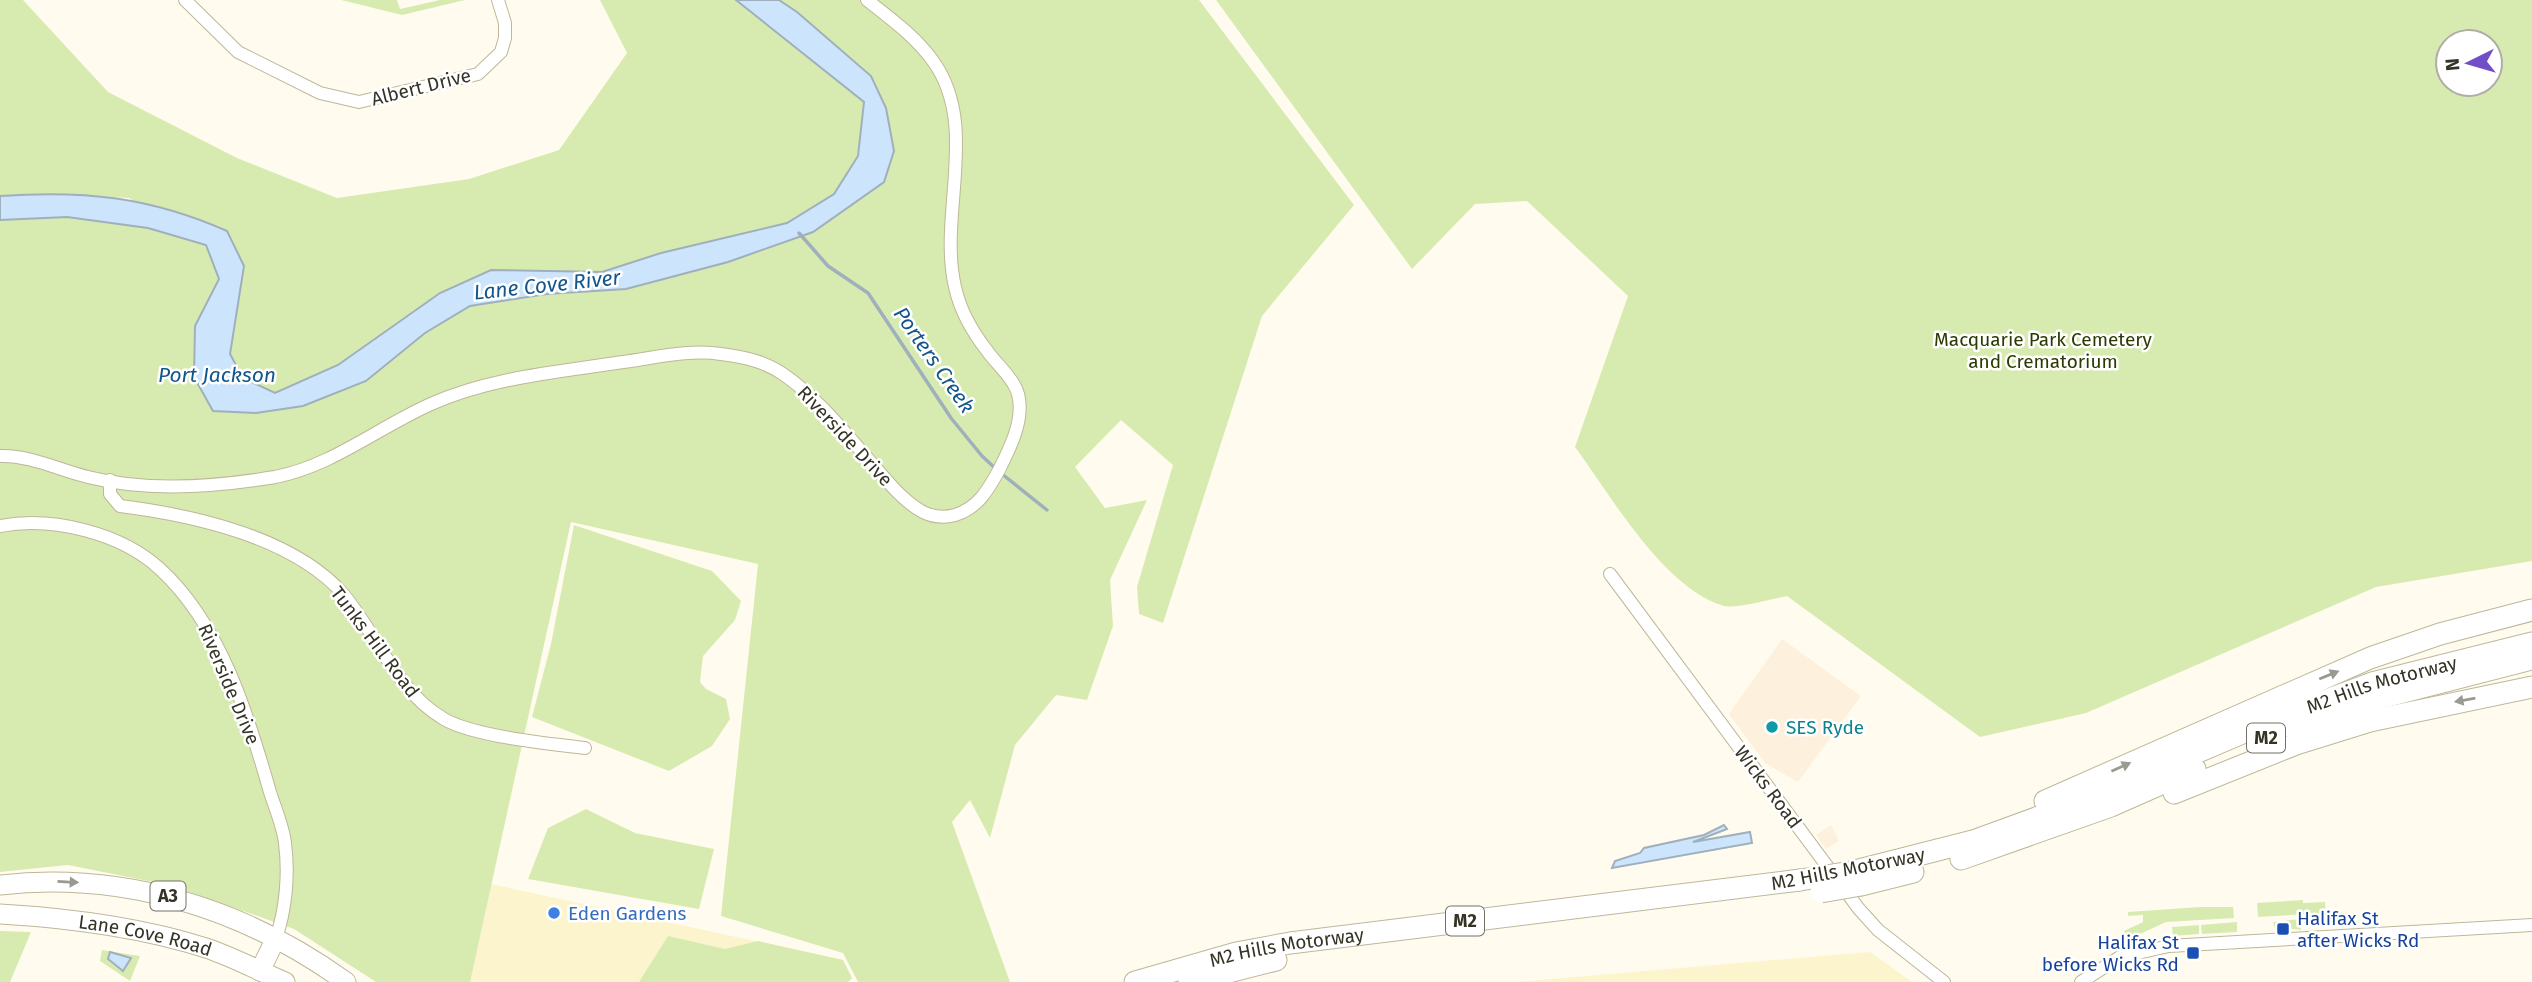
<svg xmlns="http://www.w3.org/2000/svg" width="2532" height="982" font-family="'Fira Sans',sans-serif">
	<rect width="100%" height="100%" fill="#fffcef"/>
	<g fill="#fcf4cc">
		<polygon points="491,884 843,960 852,978 848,982 467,982"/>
		<polygon points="1870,952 1912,982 1514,982"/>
	</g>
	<g fill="#fdf0dc">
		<polygon points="1782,639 1861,696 1798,782 1765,763 1729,714"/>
		<polygon points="1831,825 1839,841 1826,849 1816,835"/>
	</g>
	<g fill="#d7ebb1" fill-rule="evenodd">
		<polygon points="0,0 23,0 108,92 237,158 337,198 469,179 559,150 627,53 600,0 736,0 864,102 858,156 834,194 787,223 661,253 602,272 491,270 440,293 338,365 274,393 243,378 230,354 244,266 129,198 35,194 0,196"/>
		<polygon points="341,0 397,0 400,9 440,0 465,0 402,15"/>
		<polygon points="779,0 1199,0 1354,205 1262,316 1163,623 1139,614 1137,587 1173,465 1121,420 1075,467 1105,508 1147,500 1110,580 1113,626 1087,700 1056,695 1015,745 990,838 970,800 952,822 1010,982 858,982 843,953 721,916 758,564 571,522 470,982 376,982 294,929 173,886 68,865 0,872 0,220 67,217 148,228 206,245 219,279 195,326 213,410 366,381 425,333 470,306 547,294 626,289 883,182 871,76 797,12"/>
		<path d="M1216 0H2532V561L2376 587 2086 713 1980 737 1787 596C1772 599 1737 609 1724 606 1663 588 1612 497 1575 447L1628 296 1527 201 1475 204 1412 269ZM2490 42V84H2448V42Z"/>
		<polygon points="574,525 712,571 741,601 735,620 703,656 700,682 706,689 726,699 730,719 712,746 669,771 532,717 551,644"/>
		<polygon points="586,809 635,833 714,849 699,909 528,879 548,828"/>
		<polygon points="2303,900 2303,903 2325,902 2326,913 2258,917 2257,903"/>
		<polygon points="2200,907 2233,907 2234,918 2166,922 2125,941 2124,931 2143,922 2143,915 2128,916 2128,912"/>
		<polygon points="2301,919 2301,930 2274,927 2273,922"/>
		<polygon points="2237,922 2237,932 2202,934 2201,925"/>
		<polygon points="2199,925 2199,934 2173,936 2172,927"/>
		<polygon points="0,931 31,932 10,982 0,982"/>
		<polygon points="668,936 725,949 758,941 843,960 852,978 848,982 639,982"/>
		<polygon points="102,950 140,956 130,981 100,961"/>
	</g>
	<g fill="#cce5fd" stroke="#9fb0bc" stroke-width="2">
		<path d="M736 0H779L797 12 871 76 886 108 894 151 884 182 813 232 728 262 626 289 547 294 470 306 425 333 366 381 303 406 256 413 213 411 194 377 195 326 219 279 206 245 148 228 67 217 0 220V196C84 190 150 197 227 231L244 266 230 354 243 378 275 393 338 365 440 293 491 270 602 272 661 253 787 223 834 194 858 156 864 102Z"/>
		<polygon points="1724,825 1727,829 1693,842 1750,832 1752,843 1612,868 1615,861 1640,853 1644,848 1704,835"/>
		<polygon points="110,952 131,958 123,971 108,959"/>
	</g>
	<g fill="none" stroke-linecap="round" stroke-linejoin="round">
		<g stroke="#9fb0bc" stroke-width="3.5">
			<polyline points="799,233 828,266 868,293 951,418 982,456 996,469"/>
			<polyline points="1002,474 1047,510"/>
		</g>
		<g stroke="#beb798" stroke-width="14">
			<g id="minor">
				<polyline points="185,0 238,52 320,93 359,102 478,74 501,52 505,38 505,23 498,0"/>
				<path d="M0 456C30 455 59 470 88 477 147 492 215 487 275 477 332 466 379 427 431 404 491 377 559 372 623 362 654 358 690 349 721 354 744 357 764 361 783 374 818 398 847 435 875 467 889 483 904 502 923 512 933 517 944 518 955 515 978 508 988 490 999 470 1009 450 1023 423 1019 399 1017 381 998 366 988 352 973 333 960 310 955 287 938 214 980 126 933 61 916 37 890 18 867 0"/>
				<path d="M110 480V494L120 506C192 515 294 537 344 595 378 636 396 691 444 719 473 736 549 744 585 748"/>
				<path d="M0 526C52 516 121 533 160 569 221 625 248 715 270 792 275 808 283 826 285 843 289 874 286 909 276 938"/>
				<polyline points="1610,574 1859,909 1878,930 1944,982"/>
				<polyline points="2081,982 2120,957 2169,946 2532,925"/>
			</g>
		</g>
		<g stroke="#beb798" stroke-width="21">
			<g id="trunk">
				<path d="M0 885C125 871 245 909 346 982"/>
				<path id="s1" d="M0 914C69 918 140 927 206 948 233 957 259 971 285 982"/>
				<polyline points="260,971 276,938"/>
			</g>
		</g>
		<g stroke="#beb798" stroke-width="23">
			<g id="motorway">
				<polyline points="2293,728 2368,701 2532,659"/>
				<polyline points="2174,793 2296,744 2370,721 2532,687"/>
				<polyline points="2045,801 2370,658 2440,634 2532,610"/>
				<polyline points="1961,859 2111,806 2195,769"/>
				<path id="s2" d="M1851 872 1973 841 2083 801 2268 722 2372 683 2532 643"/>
				<polyline points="1861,885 1913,872"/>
				<path id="s3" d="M1135 982 1236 953 1290 943 1800 880"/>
				<polyline points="1189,982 1276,960"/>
			</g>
		</g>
		<use href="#minor" stroke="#fff" stroke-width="12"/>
		<use href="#trunk" stroke="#fff" stroke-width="19"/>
		<use href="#motorway" stroke="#fff" stroke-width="21"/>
		<g stroke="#beb798" stroke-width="23" stroke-linecap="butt">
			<g id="motorway-bridge">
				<polyline points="1800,880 1851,872"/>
				<polyline points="1821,892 1861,885"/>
			</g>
		</g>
		<use href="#motorway-bridge" stroke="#fff" stroke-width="21"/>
	</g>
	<defs><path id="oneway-solid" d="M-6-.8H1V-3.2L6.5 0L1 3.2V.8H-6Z" transform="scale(1.75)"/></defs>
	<g fill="#9a9992">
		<use href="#oneway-solid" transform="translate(2329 675) rotate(-22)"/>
		<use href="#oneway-solid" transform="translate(2465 700) rotate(170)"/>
		<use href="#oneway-solid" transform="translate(2121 767) rotate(-24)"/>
		<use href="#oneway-solid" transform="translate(68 882) rotate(3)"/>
	</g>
	<circle fill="#0f9aa8" stroke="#fff" stroke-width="2.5" cx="1772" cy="727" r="7"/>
	<circle fill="#3f7fe0" stroke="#fff" stroke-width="2.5" cx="554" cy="913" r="7"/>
	<g fill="#1a4fb4" stroke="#fff" stroke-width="2.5">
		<rect x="2276" y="922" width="14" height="14" rx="3.5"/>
		<rect x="2186" y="946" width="14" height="14" rx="3.5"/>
	</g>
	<g text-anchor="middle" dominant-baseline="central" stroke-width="5" stroke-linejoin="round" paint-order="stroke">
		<g fill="#fff" stroke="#727067" stroke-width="2">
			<rect x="2247" y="723.5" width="38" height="29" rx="5"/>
			<rect x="150.5" y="881.5" width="35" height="29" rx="5"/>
			<rect x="1446" y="906.5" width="38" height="29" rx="5"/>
		</g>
		<g font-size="18" font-weight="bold" fill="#353326">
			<text x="2266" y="738">M2</text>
			<text x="168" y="896">A3</text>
			<text x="1465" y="921">M2</text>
		</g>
		<g font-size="19" fill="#353326" stroke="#fff">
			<text transform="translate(421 87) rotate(-14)">Albert Drive</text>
			<text transform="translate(845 436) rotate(47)">Riverside Drive</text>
			<text transform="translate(375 642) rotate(53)">Tunks Hill Road</text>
			<text transform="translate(229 684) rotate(67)">Riverside Drive</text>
			<text stroke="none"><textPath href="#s2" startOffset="564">M2 Hills Motorway</textPath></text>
			<text transform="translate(1768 787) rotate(53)">Wicks Road</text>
			<text transform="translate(1848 869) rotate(-11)">M2 Hills Motorway</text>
			<text stroke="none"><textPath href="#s1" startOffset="147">Lane Cove Road</textPath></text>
			<text stroke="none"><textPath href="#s3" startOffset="156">M2 Hills Motorway</textPath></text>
		</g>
		<g font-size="19" fill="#2b3a00" stroke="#fff">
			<text x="2043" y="339">Macquarie Park Cemetery<tspan x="2043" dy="22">and Crematorium</tspan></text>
		</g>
		<g font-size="19" fill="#0d838f" stroke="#fff" text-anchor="start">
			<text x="1786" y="727">SES Ryde</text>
		</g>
		<g font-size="19" fill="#366cbe" stroke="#fff" text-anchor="start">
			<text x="568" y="913">Eden Gardens</text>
		</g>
		<g font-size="19" fill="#164399" stroke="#fff" text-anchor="start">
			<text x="2297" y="918">Halifax St<tspan x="2297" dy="22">after Wicks Rd</tspan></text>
			<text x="2179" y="942" text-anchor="end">Halifax St<tspan x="2179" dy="22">before Wicks Rd</tspan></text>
		</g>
		<g font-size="21" font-style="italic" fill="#12568c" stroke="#fff">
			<text transform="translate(547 285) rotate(-6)">Lane Cove River</text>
			<text transform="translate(934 360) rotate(55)">Porters Creek</text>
			<text x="217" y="375">Port Jackson</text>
		</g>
	</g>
	<g transform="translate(2469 63) rotate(265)"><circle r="33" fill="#ffffff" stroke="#aeada8" stroke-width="2"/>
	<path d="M0-5L12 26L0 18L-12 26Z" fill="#704fc8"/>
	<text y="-10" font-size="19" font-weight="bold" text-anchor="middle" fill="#353326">N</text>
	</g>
</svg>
